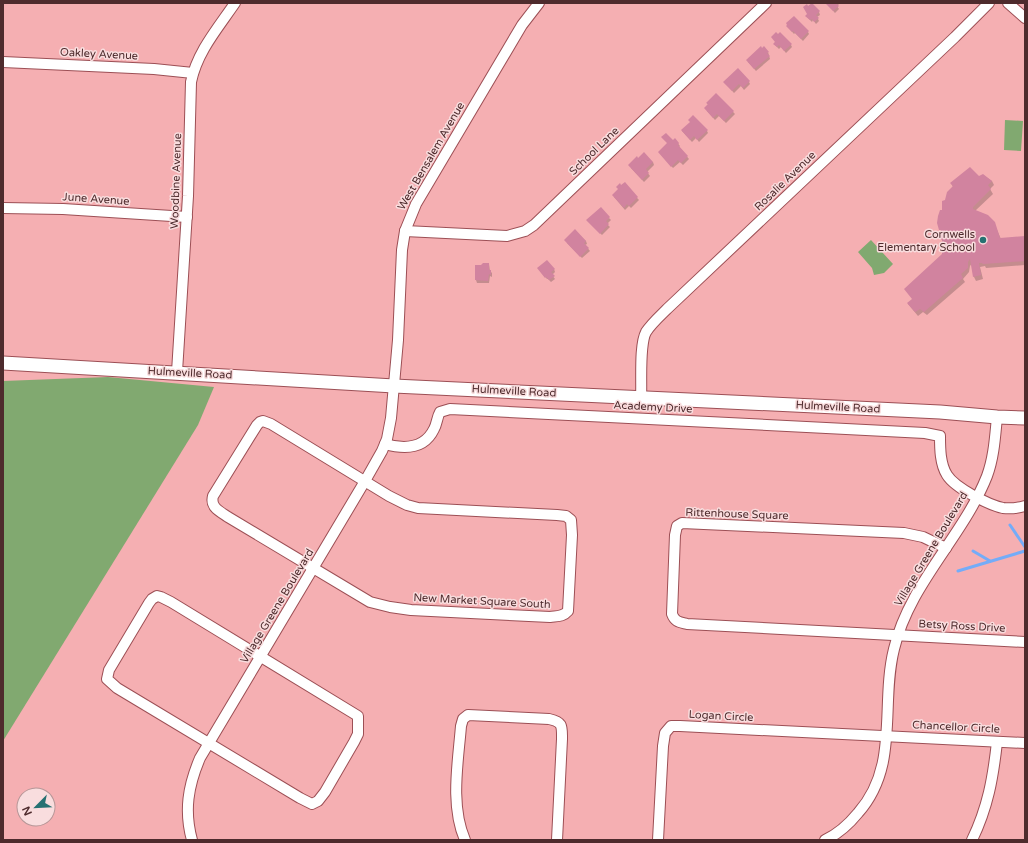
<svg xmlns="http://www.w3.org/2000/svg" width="1028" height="843" font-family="'Varela Round',sans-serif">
	<rect width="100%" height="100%" fill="#f5afb2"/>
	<g fill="#81a970">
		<polygon points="1005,120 1023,121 1021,151 1004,150"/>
		<polygon points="871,240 893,264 884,273 874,275 872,268 858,252"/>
		<polygon points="108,377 214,387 198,425 3,741 3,381"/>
	</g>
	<g fill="#0003">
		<polygon points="826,3 839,3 839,4 837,6 839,9 835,13"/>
		<polygon points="808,7 819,12 820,15 817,17 819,21 816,24 813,20 812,22 806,16 808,14"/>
		<polygon points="787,26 808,32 809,34 803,41 795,33 794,34"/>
		<polygon points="778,36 791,45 792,47 786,53 781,47 779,49 774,44"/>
		<polygon points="768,52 770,59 756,71 748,62"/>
		<polygon points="749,82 750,84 744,90 741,86 734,93 726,84"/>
		<polygon points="716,94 735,114 726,123 719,116 715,120 707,111 708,105 707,103"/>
		<polygon points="691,122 707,131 708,133 699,142 696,138 692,142 682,131"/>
		<polygon points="675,140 680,146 679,147 689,159 683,165 680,162 673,168 659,152"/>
		<polygon points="638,160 653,162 654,165 647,172 650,176 644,182 631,168"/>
		<polygon points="983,175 992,181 994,185 990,189 993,194 975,211 994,223 1001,239 1025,237 1025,265 986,268 985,266 980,267 983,279 976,281 974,277 972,263 970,266 969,272 963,279 965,282 927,315 923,312 918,316 908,304 913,300 943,254 942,233 940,229 943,211 953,187 951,183 979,177"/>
		<polygon points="624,184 639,200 631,208 629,206 625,210 614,197 619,189"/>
		<polygon points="609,218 611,220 607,224 610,227 602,235 589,222"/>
		<polygon points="575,231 586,241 587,244 585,245 590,251 582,258 567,243"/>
		<polygon points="489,264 490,271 492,273 492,277 490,276 489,283 477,283 476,280 476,266"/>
		<polygon points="554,269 555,272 552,275 555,279 551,282 548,279 547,279 540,271"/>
	</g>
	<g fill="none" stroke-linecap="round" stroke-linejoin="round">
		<g stroke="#74acf8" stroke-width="3">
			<polyline points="1010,525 1025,547"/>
			<polyline points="973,551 990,561"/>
			<polyline points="958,571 1025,551"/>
		</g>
	</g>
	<g fill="#d1839f">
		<polygon points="812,3 820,11 816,15 819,18 814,22 812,19 810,20 805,16 807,14 803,7 807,4 808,6"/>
		<polygon points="825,3 836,3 839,6 833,11"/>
		<polygon points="794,16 809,31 801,39 793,31 792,32 786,26 787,25 786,23"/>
		<polygon points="776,32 778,34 780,32 792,44 784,51 779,45 777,47 773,44 775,42 771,37"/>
		<polygon points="761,46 762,48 764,46 769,52 767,53 770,56 754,69 746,60"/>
		<polygon points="738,68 750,81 743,88 739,84 732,91 723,82"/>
		<polygon points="716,93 734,111 724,121 717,114 713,118 704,108 708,104 706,103"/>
		<polygon points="693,115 708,130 697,140 694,136 690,140 681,130 690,122 688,120"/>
		<polygon points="666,133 673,140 675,138 679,143 678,145 688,156 681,163 678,160 671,167 658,152 667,143 661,137"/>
		<polygon points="644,152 653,162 646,169 649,173 642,180 628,165 637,156 638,158"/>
		<polygon points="970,167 979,176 983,174 992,181 988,185 991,189 973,207 973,209 988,215 995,222 1000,238 1025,236 1025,261 983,264 982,263 979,263 981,275 973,277 970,259 968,262 968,268 961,274 963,278 924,312 920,309 915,312 907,303 912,299 904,289 942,254 942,240 941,239 941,230 939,230 937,223 938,216 940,210 942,210 942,201 945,200 947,192 953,186 950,183"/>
		<polygon points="625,182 638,197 629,206 627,204 624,208 612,195 618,189 616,187 620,183 621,185"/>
		<polygon points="601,207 610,217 606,221 609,224 600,234 586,220"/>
		<polygon points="575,229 586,241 584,243 589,248 580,257 564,240"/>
		<polygon points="547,260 555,269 551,272 555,276 549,280 546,277 545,278 537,268"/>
		<polygon points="483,263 489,263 489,270 491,270 491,275 489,274 488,281 475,280 475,265 481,265"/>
	</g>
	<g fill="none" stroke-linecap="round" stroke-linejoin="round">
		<g stroke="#9c4f55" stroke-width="12">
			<g id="minor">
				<polyline points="1008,3 1025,18"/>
				<polyline points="3,62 154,69 193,73"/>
				<polyline points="3,208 63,209 187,217"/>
				<polyline points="405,231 507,236 525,231 534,225 766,3"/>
				<path d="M177 372 188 196 191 82C197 52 218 28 235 3"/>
				<path d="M641 398C642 382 639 345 646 332 651 324 660 316 667 309L955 37 989 3"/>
				<path d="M263 421 271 424 389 496 407 505 418 508 557 515 566 516 571 520 572 535 568 611C563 617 557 616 550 617L411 610 390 607 370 602 228 517C219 511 210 507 213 496L257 425 260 422Z"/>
				<path d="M385 444C403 449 424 450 434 429 437 424 437 417 440 412L450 409 925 433 940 436C940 448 940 464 947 475 955 488 989 505 1003 508 1011 509 1018 508 1025 506"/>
				<path d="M946 548 923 537 904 533 682 523 677 526 675 535 672 614C675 622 679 622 687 624L1025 642"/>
				<polygon points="157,596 161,597 171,602 358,716 358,734 354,742 325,792 318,801 312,804 300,798 117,688 107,679 109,670 149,603 152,599"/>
				<path d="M192 840C184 811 188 786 200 758L365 481 382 451 387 439 391 418 398 340 402 250 405 231 416 204 522 25 539 3"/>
				<path d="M465 840C450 805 458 763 461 726L463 719 468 715 549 719C563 722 562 726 562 739L557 840"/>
				<polyline points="658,840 663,746 665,733 671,726 680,726 1025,743"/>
				<path d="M825 840C838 834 849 824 858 813 900 766 880 705 894 649 909 584 963 537 987 476 994 457 995 437 997 417"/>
				<path d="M972 840C988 807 993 778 997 742"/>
			</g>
		</g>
		<g stroke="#9c4f55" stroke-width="15">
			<polyline id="major" points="3,363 394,386 940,412 997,417 1025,418"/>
		</g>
		<use href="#minor" stroke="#fff" stroke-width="10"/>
		<use href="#major" stroke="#fff" stroke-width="13"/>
	</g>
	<circle fill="#267172" stroke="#f9ddde" stroke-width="1.5" cx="983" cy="240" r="4"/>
	<g text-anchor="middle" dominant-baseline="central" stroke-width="3" stroke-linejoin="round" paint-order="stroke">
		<g font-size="11" fill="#4e2b2d" stroke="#f9ddde">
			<text transform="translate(99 54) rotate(3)">Oakley Avenue</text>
			<text transform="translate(594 151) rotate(-44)">School Lane</text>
			<text transform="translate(431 156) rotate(-60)">West Bensalem Avenue</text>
			<text transform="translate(176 181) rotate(-88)">Woodbine Avenue</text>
			<text transform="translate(785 181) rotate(-44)">Rosalie Avenue</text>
			<text transform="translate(96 199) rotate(4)">June Avenue</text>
			<text transform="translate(190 373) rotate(3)">Hulmeville Road</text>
			<text transform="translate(514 391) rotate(3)">Hulmeville Road</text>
			<text transform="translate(653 407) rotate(3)">Academy Drive</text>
			<text transform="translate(838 407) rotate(3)">Hulmeville Road</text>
			<text transform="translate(737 514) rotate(2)">Rittenhouse Square</text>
			<text transform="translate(931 549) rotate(-59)">Village Greene Boulevard</text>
			<text transform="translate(482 601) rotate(3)">New Market Square South</text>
			<text transform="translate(277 606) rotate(-59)">Village Greene Boulevard</text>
			<text transform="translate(962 626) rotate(3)">Betsy Ross Drive</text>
			<text transform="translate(721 716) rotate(3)">Logan Circle</text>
			<text transform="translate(956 727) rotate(3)">Chancellor Circle</text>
		</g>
		<g font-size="11" fill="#4e2b2d" stroke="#f9ddde" text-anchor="end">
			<text x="975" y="234">Cornwells<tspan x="975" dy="13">Elementary School</tspan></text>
		</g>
	</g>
	<rect width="1028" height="843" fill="none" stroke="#4e2b2d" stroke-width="8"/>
	<g transform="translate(36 807) rotate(246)"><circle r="19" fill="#f9ddde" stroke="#b59697"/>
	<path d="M0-3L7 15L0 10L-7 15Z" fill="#267172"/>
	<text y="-6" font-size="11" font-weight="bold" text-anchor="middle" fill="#4e2b2d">N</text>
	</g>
</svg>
